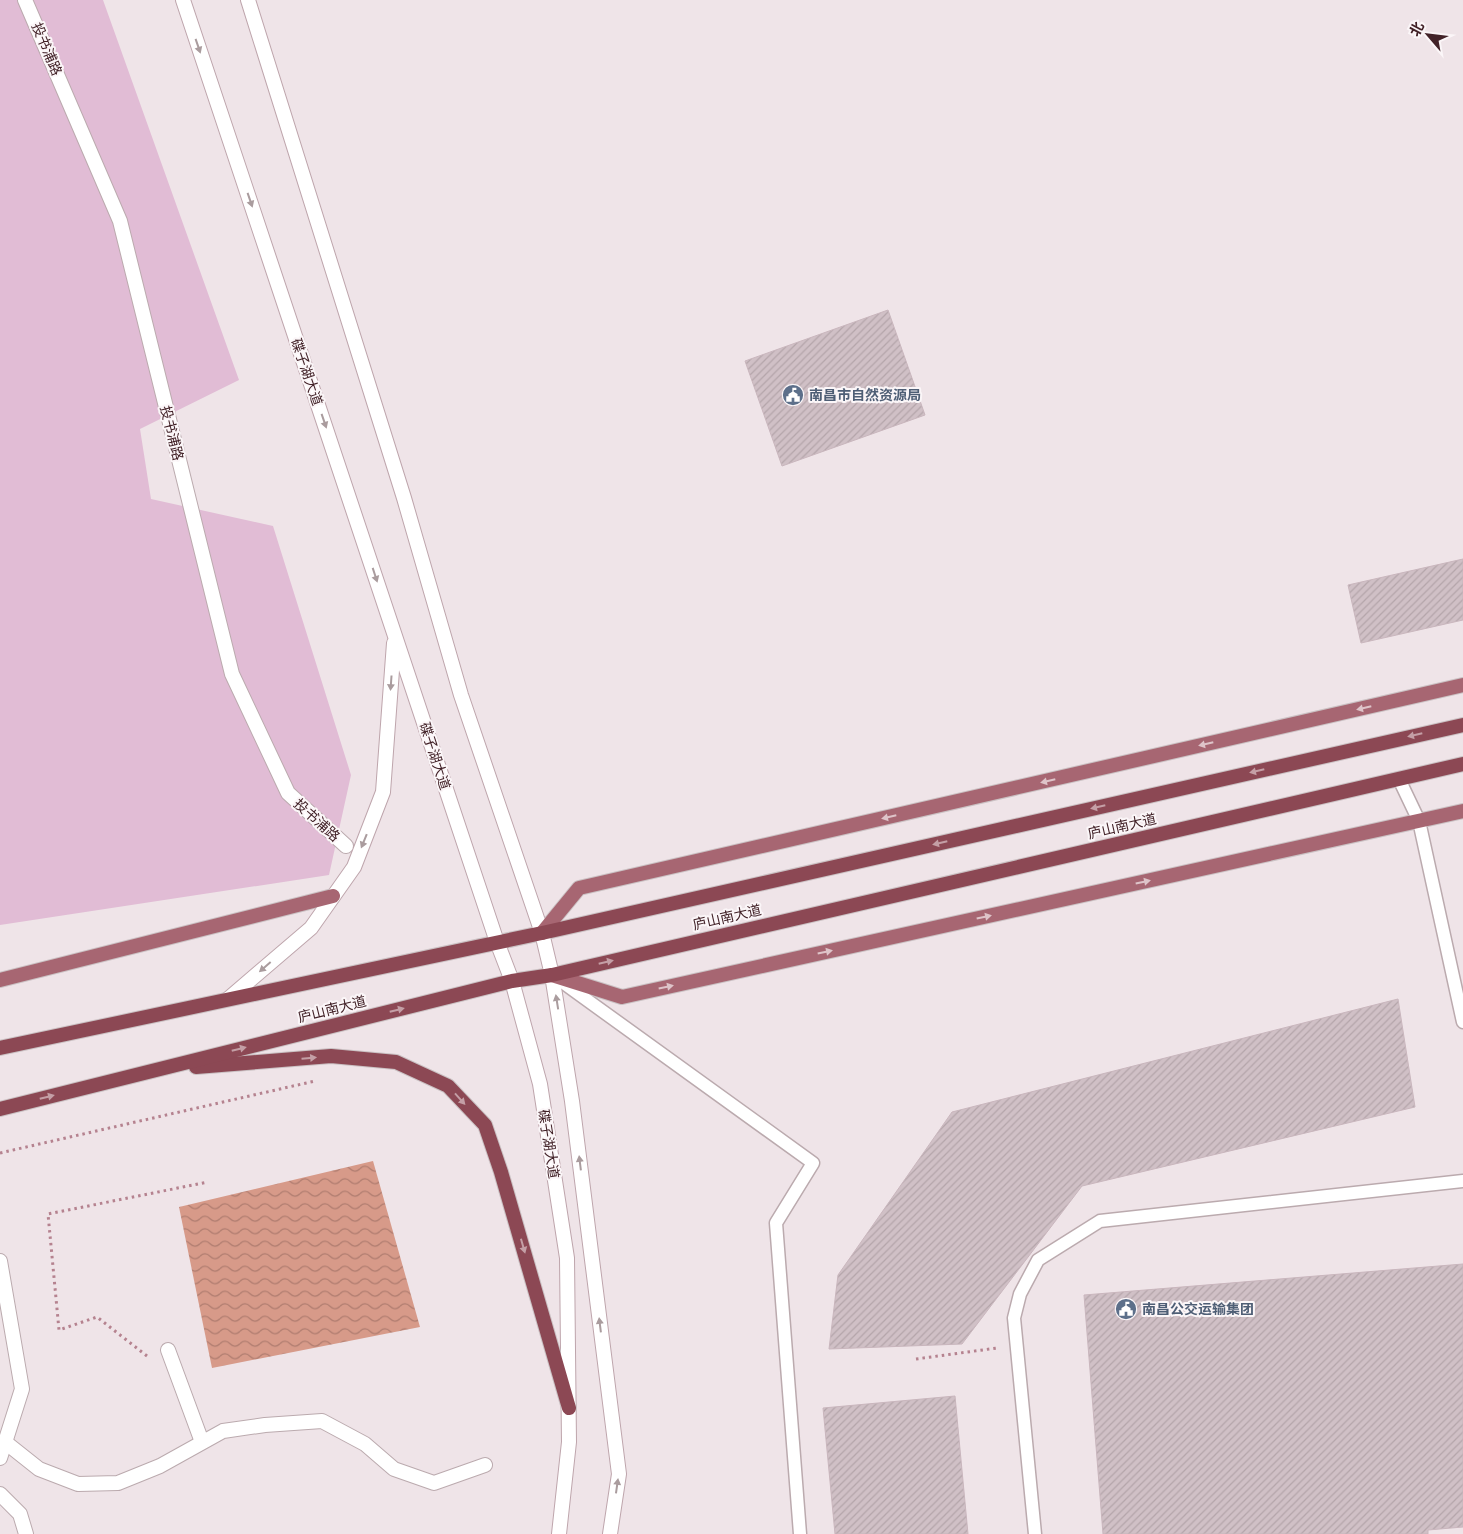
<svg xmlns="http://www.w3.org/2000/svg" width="1463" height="1534" font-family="Ubuntu,'Noto Sans SC',sans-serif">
	<defs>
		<pattern id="water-waves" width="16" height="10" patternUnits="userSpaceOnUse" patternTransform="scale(1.25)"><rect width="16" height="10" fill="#d79a89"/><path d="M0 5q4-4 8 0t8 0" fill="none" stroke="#b07d70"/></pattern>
		<pattern id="building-hatch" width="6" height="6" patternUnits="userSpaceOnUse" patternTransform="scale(1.25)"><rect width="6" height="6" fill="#d0c0c6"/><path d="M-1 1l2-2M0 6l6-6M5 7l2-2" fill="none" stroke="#b4a5aa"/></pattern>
	</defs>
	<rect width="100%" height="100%" fill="#efe4e8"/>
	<polygon fill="#e1bcd5" points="0,0 103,0 239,380 140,429 151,499 273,526 351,775 329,875 0,925"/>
	<polygon fill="url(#water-waves)" points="373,1161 420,1327 212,1368 179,1207"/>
	<g fill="url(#building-hatch)" stroke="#c9b6bd">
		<polygon points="888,310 925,415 782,466 745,361"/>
		<polygon points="1463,559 1463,620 1361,643 1348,585"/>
		<polygon points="1398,999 1415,1107 1082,1186 962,1344 829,1349 838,1275 952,1112"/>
		<polygon points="1463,1264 1463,1527 1428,1530 1428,1534 1103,1534 1084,1295"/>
		<polygon points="955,1396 968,1534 835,1534 823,1408"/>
	</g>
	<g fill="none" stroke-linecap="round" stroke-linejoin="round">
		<g stroke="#bbaaae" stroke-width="15">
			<g id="service">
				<polyline points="1399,779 1419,821 1463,1022"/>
				<polyline points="558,979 813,1163 776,1223 800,1534"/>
				<polyline points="1035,1534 1014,1318 1020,1294 1038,1260 1100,1221 1463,1181"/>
			</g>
		</g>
		<g stroke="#bbaaae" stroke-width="16">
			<g id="minor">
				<polyline points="25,0 120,221 232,674 288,793 346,846"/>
				<polyline points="168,1350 202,1442"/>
				<polyline points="5,1442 39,1469 78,1484 118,1483 160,1466 223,1431 265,1425 322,1421 365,1444 394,1469 434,1483 485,1465"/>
				<polyline points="0,1494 20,1514 26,1534"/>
			</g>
		</g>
		<g stroke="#bbaaae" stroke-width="16">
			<polyline id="tertiary" points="0,1261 22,1389 0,1458"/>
		</g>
		<g stroke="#bea5ac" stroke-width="16">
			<g id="secondary">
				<polyline points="183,0 497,942 512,981 540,1084 567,1258 569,1442 559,1534"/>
				<polyline points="248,0 404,498 461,695 542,933 552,975 572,1101 619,1474 610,1534"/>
				<polyline points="228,999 311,928 354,867 383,792 394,643"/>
			</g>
		</g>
		<g stroke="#cac1c3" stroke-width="16">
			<g id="primary">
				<polyline points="542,933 579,888 1463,685"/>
				<polyline points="552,975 622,997 1463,811"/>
				<polyline points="0,980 333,896"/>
			</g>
		</g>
		<g stroke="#cac1c3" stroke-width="16">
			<g id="trunk">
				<polyline points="0,1048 542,933 1463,725"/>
				<polyline points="196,1067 331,1056 396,1062 448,1086 485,1125 501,1172 569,1408"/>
				<polyline points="0,1109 512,981 552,975 1463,764"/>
			</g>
		</g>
		<g stroke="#b5828f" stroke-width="3" stroke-dasharray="2.5 4" stroke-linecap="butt">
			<polyline points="0,1153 315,1081"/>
			<polyline points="147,1356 97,1317 59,1330 48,1214 208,1182"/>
			<polyline points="916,1359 997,1348"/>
		</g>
		<use href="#service" stroke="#fff" stroke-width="12"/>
		<use href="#minor" stroke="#fff" stroke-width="14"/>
		<use href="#tertiary" stroke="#fff" stroke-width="14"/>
		<use href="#secondary" stroke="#fff" stroke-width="14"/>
		<use href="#primary" stroke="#a76672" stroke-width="14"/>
		<use href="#trunk" stroke="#8c4854" stroke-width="14"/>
	</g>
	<defs><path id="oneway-solid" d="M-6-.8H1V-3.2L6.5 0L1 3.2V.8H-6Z" transform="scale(1.25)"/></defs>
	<g fill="#aa9c9e">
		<use href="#oneway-solid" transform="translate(198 46) rotate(71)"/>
		<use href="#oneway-solid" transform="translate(250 200) rotate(71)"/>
		<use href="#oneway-solid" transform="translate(324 421) rotate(71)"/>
		<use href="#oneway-solid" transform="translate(375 575) rotate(72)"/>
		<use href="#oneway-solid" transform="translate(391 683) rotate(94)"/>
		<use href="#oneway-solid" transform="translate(364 841) rotate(112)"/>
		<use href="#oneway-solid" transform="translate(265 967) rotate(139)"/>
		<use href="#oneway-solid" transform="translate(557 1002) rotate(-99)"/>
		<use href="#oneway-solid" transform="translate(580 1163) rotate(-97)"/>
		<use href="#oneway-solid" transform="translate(600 1325) rotate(-97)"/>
		<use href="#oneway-solid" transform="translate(617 1486) rotate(-82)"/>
	</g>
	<g fill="#dec4c9">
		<use href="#oneway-solid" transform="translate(1364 708) rotate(167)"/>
		<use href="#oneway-solid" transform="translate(1206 744) rotate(167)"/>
		<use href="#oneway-solid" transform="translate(1048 781) rotate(167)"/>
		<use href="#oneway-solid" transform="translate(889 817) rotate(167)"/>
		<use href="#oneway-solid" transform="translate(1143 882) rotate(-12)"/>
		<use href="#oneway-solid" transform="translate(984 917) rotate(-12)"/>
		<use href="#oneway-solid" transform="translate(825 952) rotate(-12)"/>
		<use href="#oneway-solid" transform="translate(666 987) rotate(-12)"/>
	</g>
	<g fill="#c49fa6">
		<use href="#oneway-solid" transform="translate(1415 735) rotate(167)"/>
		<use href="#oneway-solid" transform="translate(1257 771) rotate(167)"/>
		<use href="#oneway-solid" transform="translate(1098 807) rotate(167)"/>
		<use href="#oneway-solid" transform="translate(940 843) rotate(167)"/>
		<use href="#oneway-solid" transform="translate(606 962) rotate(-13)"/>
		<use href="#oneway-solid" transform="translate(397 1010) rotate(-14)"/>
		<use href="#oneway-solid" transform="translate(239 1049) rotate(-14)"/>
		<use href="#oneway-solid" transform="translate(309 1058) rotate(-5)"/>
		<use href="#oneway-solid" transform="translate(47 1097) rotate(-14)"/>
		<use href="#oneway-solid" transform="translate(460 1099) rotate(48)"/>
		<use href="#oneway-solid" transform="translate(523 1246) rotate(74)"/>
	</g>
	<defs>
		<g id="civic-disc" transform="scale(1.125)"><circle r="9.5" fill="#5c6f8a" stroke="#fbf6f8"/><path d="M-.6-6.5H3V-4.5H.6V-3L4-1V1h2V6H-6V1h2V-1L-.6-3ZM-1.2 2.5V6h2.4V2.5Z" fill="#fff"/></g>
	</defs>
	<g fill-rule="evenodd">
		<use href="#civic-disc" x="793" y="395"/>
		<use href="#civic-disc" x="1126" y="1309"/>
	</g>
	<g text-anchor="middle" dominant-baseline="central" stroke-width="4" stroke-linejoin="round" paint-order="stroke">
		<g font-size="14" fill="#422228" stroke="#fbf6f8">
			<text transform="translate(47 49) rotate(67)">投书浦路</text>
			<text transform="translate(307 372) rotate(71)">碟子湖大道</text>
			<text transform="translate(172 433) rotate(76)">投书浦路</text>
			<text transform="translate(435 756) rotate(72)">碟子湖大道</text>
			<text transform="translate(317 820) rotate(42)">投书浦路</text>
			<text transform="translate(1122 826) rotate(-13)">庐山南大道</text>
			<text transform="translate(727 917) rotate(-13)">庐山南大道</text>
			<text transform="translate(332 1009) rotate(-14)">庐山南大道</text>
			<text transform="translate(549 1144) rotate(81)">碟子湖大道</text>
		</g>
		<g font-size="14" font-weight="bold" fill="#4e5e75" stroke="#fbf6f8" text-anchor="start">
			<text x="809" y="395">南昌市自然资源局</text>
			<text x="1142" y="1309">南昌公交运输集团</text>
		</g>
	</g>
	<g transform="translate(1428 35) rotate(298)" stroke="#fbf6f8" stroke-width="4" paint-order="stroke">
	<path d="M0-4L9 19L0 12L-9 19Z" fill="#422228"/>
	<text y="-8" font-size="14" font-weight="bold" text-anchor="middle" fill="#422228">北</text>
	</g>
</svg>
